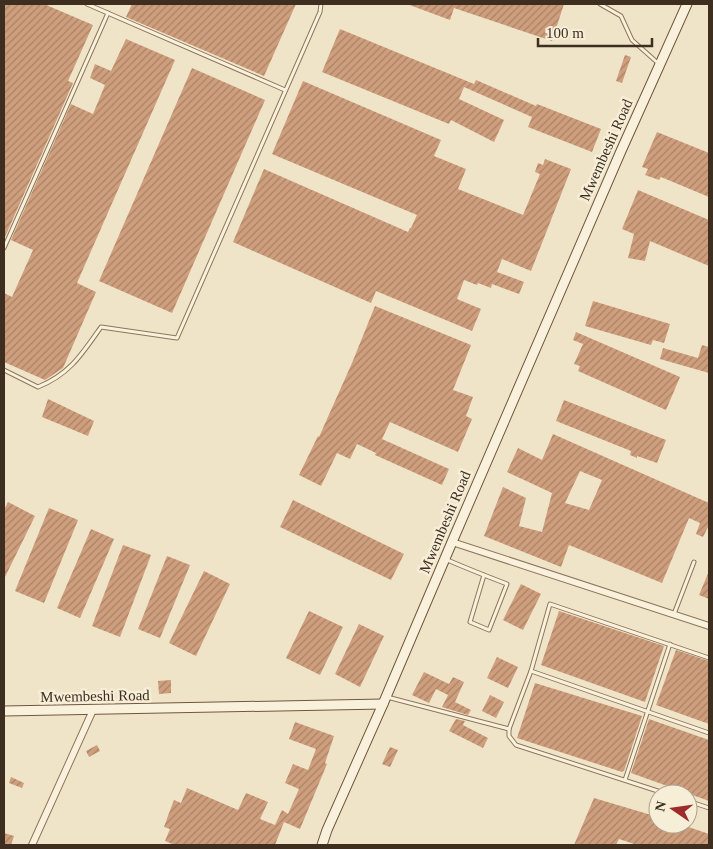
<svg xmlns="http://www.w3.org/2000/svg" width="713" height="849" font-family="Georgia,serif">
	<defs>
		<pattern id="building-hatch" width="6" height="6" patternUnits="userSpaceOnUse" patternTransform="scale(1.25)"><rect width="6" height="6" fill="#cf9f7d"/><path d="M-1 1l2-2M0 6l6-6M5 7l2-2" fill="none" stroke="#a98266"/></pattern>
	</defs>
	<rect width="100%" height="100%" fill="#f0e4c8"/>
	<g fill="url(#building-hatch)" fill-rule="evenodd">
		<polygon points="4,4 44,4 93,25 68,81 73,83 5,237"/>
		<polygon points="132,4 296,4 264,76 126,17"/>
		<polygon points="407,4 564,4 552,41 454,8 450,20"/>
		<polygon points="340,29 474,84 476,80 536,106 537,104 601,129 592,152 528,127 532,117 464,87 459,99 504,120 494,142 451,120 449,124 322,72"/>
		<polygon points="126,39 175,60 77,283 96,292 63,368 45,380 4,362 4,293 12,297 33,250 11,240 71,104 93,114 105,85 90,78 95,64 111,71"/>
		<polygon points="625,55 631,57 622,83 616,81"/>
		<polygon points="192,68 265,100 172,313 99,281"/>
		<polygon points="303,81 441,140 434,156 466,169 458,189 523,215 540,174 535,172 538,163 543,165 545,159 571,169 531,271 502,259 497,272 524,282 519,294 492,284 491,288 478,283 477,285 464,280 457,299 481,309 472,331 376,291 371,303 233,242 264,169 408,232 410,228 411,228 417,215 272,154"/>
		<polygon points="657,132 709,153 709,197 661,177 659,180 645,175 648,169 642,167"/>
		<polygon points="638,190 709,220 709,266 650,241 645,261 628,258 634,234 622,229"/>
		<polygon points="593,301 670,324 664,343 653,340 651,345 585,326"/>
		<polygon points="375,306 471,345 453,390 473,397 466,416 472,419 458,452 390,422 382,439 449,469 442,485 375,455 376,453 357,444 350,459 337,453 321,486 299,475 318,436 319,437 352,363"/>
		<polygon points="576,332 680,377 666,410 578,371 580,366 574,364 583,344 573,340"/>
		<polygon points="702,345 709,347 709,373 660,359 663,348 698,358"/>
		<polygon points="48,399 94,421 88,436 42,417"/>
		<polygon points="564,400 666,440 657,463 637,456 637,458 630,455 631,451 556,421"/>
		<path d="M553 434 709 503V527H708L703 537 696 534 700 523 689 518 662 583 569 545 561 567 484 536 503 487 526 498 519 526 542 532 552 493 507 472 518 448 542 460ZM580 471 602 480 589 510 565 503Z"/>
		<polygon points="293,500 404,554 391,580 280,527"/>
		<polygon points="8,502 35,516 4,579 4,510"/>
		<polygon points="49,508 78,520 44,603 15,591"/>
		<polygon points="91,529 114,539 80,618 57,608"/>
		<polygon points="123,545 151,555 120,637 92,626"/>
		<polygon points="167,556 190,565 160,638 138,629"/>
		<polygon points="204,571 230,584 196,656 169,643"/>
		<polygon points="709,571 709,599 699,595"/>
		<polygon points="521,584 541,594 523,630 503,620"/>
		<polygon points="309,611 343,627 320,675 286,658"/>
		<polygon points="559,611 664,646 645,702 541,665"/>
		<polygon points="359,624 384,636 360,687 335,674"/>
		<polygon points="676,650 709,661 709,724 656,705"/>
		<polygon points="497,657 518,667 508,688 487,678"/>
		<polygon points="424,672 449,684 453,677 464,682 455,702 471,710 468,715 442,707 448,695 436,689 429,703 412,695"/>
		<polygon points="171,680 171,693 159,694 158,681"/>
		<polygon points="535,683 642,716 624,771 623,771 622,772 517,738"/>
		<polygon points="490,695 504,702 496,718 482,711"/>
		<polygon points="456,719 465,721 463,725 488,738 483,748 449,731"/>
		<polygon points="649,719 709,740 709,801 631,773"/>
		<polygon points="295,722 334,736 325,763 327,764 300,829 284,822 275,845 175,845 165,841 170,829 164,827 169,813 174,800 181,803 187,788 238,810 246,793 268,802 260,819 275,825 282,810 288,814 299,789 285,783 293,764 308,770 316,749 289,739"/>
		<polygon points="97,745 100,751 89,757 86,751"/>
		<polygon points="390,747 398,750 390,767 382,764"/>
		<polygon points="11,777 24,783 22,788 9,783"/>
		<polygon points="594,798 658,817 658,824 680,824 709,834 709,845 637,845 619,839 616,845 574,845"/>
		<polygon points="4,833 14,836 11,845 4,845"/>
	</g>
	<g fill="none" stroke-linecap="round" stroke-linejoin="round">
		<g stroke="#8d765c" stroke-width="5">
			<g id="lane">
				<polyline points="87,4 285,90"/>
				<polyline points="600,4 621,16 632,40 659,64"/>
				<polyline points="4,248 108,13"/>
				<path d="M4 370 38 387C70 374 82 354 101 327L177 338 320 12 321 4"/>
				<path d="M445 559C466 568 486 576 507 584L489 630 470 622 484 575"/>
				<polyline points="674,614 694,562"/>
				<polyline points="531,671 709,733"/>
				<polyline points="387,697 509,729 531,671 550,604 709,658"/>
				<polyline points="509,729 509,736 516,745 667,794"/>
				<polyline points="625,780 670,644"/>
				<polyline points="688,801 709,808"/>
			</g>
		</g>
		<g stroke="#8d765c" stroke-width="8">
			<g id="street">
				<polyline points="452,542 709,626"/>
				<polyline points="32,845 93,710"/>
			</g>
		</g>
		<g stroke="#6f573f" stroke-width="11">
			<g id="secondary">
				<polyline points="4,711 383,704"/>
				<polyline points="322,845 327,830 383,704 452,542 621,151 687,4"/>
			</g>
		</g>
		<use href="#lane" stroke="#faf1dc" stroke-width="3"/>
		<use href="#street" stroke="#faf1dc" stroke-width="6"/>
		<use href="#secondary" stroke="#faf1dc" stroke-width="9"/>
	</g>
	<g text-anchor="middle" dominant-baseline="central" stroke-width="5" stroke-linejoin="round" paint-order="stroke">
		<g font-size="15" fill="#3d2e20" stroke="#f7eed8">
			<text transform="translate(606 150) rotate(-66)">Mwembeshi Road</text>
			<text transform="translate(445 522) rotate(-67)">Mwembeshi Road</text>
			<text transform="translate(95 696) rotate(-1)">Mwembeshi Road</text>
		</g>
	</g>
	<rect width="713" height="849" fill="none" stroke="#3d2e20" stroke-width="10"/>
	<g transform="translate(673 809) rotate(283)"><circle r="24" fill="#f7eed8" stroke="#ada18e"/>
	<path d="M0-4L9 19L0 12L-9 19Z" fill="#9e2a2b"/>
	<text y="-8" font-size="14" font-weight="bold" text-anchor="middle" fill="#3d2e20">N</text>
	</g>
	<path d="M538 38v8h114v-8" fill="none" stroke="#3d2e20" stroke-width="2.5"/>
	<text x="546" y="38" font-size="15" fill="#3d2e20" stroke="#f7eed8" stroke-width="4" paint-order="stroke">100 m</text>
</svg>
